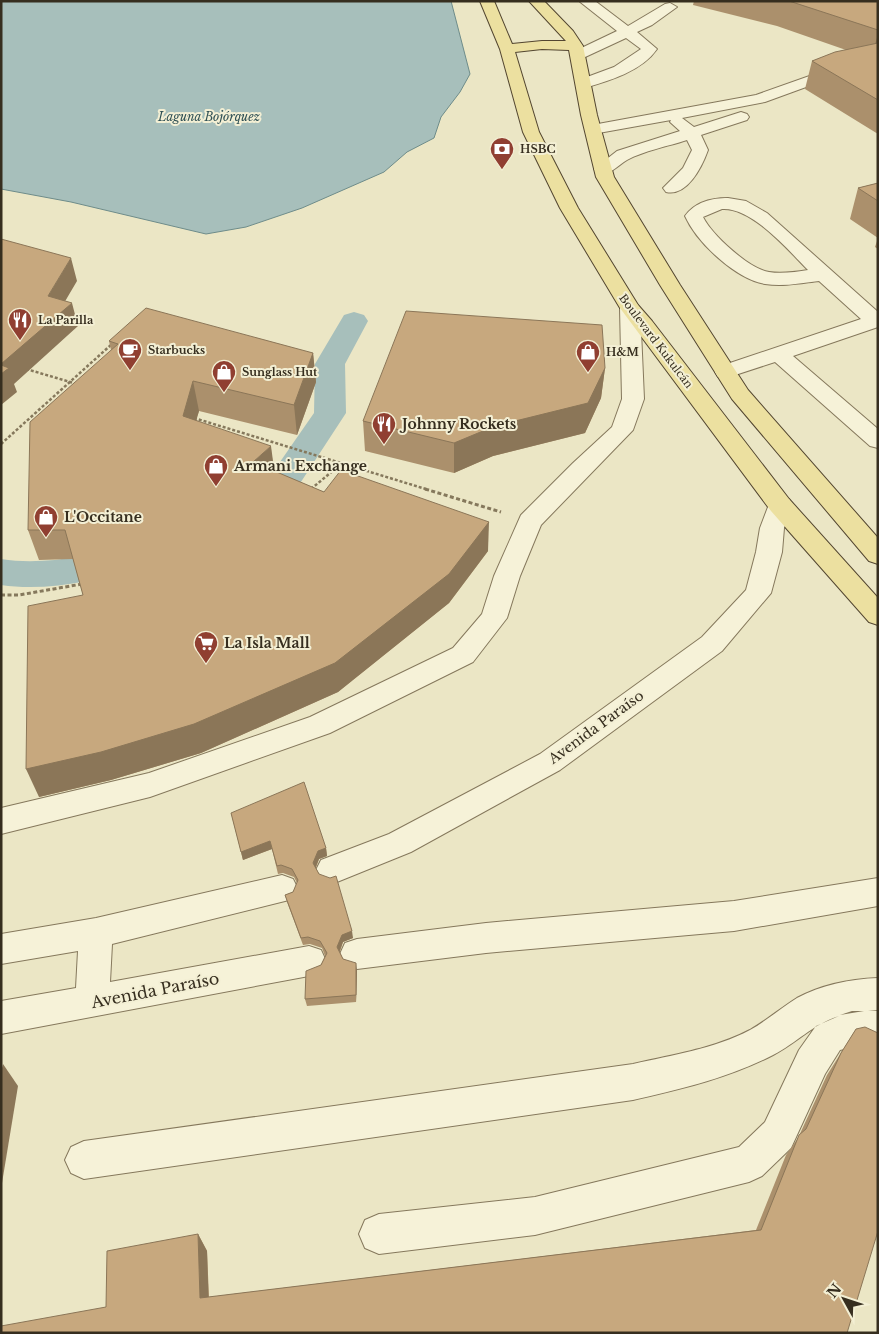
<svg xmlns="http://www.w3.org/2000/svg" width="879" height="1334" font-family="'Libre Baskerville',serif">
	<rect width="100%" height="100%" fill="#ebe6c5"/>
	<polygon fill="#a7bfbb" stroke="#6e8c8a" points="1,1 451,1 470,74 460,92 441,117 434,138 407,152 384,172 302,208 246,227 206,234 71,202 1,189"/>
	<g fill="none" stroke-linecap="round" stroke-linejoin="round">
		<g fill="#a7bfbb" fill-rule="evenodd">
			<polygon points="354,312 364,315 368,321 345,364 346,413 297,488 260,520 248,523 236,520 231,512 236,504 273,472 314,413 315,364 344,315"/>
			<path d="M129 547 142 550 147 559 142 568C98 580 47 592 1 585V559C44 566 87 555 129 547Z"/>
		</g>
		<g stroke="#85785c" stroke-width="2">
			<g id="minor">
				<path d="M579 1H595L628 26 665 4 670 3 677 7 652 25 637 32 657 49C642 71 609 81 584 88L579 86 576 83 579 80 614 67 641 49 626 38 583 58H573L571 55 573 52 617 31Z"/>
				<path d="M878 59V68L828 79 765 102 682 118 694 127 741 112 747 114 749 117 747 120 701 135 708 150C702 167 687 197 666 192L663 188 683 168 692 150 687 140C669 146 643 151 627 160 617 166 610 176 597 173L594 169 617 151 680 131 670 122 671 120 593 134 587 132 585 129 587 126 756 95 818 73Z"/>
				<path d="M728 198 746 201 767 213 878 312V327L793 356 878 429V448L870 446 775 362 726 378 718 377 715 372 718 367 861 319 819 281C802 283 783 287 765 284 736 279 697 243 685 216 695 202 712 198 728 198ZM722 209C752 207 788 250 808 270 796 272 781 274 769 272 749 269 712 235 703 217Z"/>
				<polygon points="630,302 637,304 640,308 644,399 633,430 541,525 520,576 507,618 473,662 330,733 150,797 1,834 1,808 149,773 310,717 453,648 482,614 494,576 521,515 573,463 612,427 622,399 620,308 623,304"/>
				<polygon points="780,497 789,499 792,505 784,528 782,552 771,593 722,651 560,770 411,852 332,884 321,880 316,870 321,860 389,834 540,754 702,637 746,590 756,552 760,528 771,499"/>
				<polygon points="282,875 293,879 298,889 293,899 112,944 110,982 309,946 321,950 326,961 321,972 309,976 1,1034 1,1001 76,988 78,951 1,964 1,934 96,918"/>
				<polygon points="878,878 878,906 734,931 486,953 357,969 345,965 340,954 345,943 357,939 486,923 734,901"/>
				<path d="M878 978V1010H868L878 1011V1045L866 1044 840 1050 825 1074 791 1148 762 1176 749 1182 535 1235 379 1254 365 1248 359 1234 365 1220 379 1214 535 1197 739 1147 765 1122 799 1050 816 1026 839 1016C811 1025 797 1043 773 1055 729 1078 680 1089 633 1100L84 1179 71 1173 65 1160 71 1147 84 1141 633 1064C672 1055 714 1049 750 1030 766 1021 781 1008 797 998 821 985 851 979 878 978ZM852 1011H864L840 1015Z"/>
			</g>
		</g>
		<g stroke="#534630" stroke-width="2">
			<polygon id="major" points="480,1 494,1 512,44 542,41 566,41 529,1 544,1 573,31 583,46 597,115 614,177 680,285 748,390 878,538 878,564 869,561 732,399 660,285 596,177 581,115 569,50 542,49 515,52 539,132 578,208 638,305 652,321 789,499 878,598 878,625 869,622 771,511 620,308 560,208 523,132 500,49"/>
		</g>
		<g stroke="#85785c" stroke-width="2.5" stroke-dasharray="3 2" stroke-linecap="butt">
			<polyline points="26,369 77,384"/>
			<polyline points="194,418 429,490"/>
			<polyline points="1,444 112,344"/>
			<polyline points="311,489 341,464"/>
		</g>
		<g stroke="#85785c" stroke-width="3" stroke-dasharray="4 2.5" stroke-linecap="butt">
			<polyline points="425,489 501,512"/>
			<polyline points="1,595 19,595 82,584"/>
		</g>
		<use href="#minor" fill="#f6f2d8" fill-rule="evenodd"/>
		<use href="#major" fill="#ece0a0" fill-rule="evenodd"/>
	</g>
	<g fill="#ab906c">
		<polygon points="694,1 878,1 878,134 805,89 812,61 846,50 777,26 693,5"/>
		<polygon points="878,183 878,249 875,247 878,238 850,219 858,188"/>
		<polygon points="109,341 313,353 316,382 297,435 199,411 196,420 274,471 324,492 488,551 449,603 338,692 201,753 111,780 39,797 83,595 73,559 39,560 28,530 111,350"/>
		<polygon points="605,368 601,398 585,433 493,456 454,473 365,451 363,421"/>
		<polygon points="231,813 326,848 327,856 319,859 316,868 353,938 343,942 340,952 343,959 357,971 356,1002 307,1006 305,999 325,956 322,948 310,944 303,945 287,902 285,895 293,892 297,883 294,877 283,873 278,874 272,849 243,860"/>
		<polygon points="856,1029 847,1333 106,1307 198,1234 207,1251 209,1297 756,1230 786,1155 798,1138 827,1075"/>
	</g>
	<g fill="#8b7658">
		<polygon points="878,34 878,58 871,59"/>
		<polygon points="71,258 77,281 57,315 72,303 78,326 14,384 17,392 1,405 1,364 48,296"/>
		<polygon points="313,353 316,382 297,435 294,405"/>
		<polygon points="605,368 601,398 585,433 493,456 454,473 454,443"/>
		<polygon points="193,381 199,411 189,445 183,416"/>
		<polygon points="271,446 275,476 253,462"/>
		<polygon points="489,522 488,551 449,603 338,692 201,753 111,780 39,797 26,769"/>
		<polygon points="270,841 272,849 243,860 241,852"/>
		<polygon points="326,848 327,856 319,859 314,871 313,863 318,851"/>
		<polygon points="352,931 353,938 343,942 338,955 337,947 342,935"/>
		<polygon points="356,963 357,971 356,1002"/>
		<polygon points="3,1064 18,1086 1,1189 1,1072"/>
		<polygon points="198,1234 207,1251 209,1313 200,1298"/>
	</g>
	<g fill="#c7a87e" stroke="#8b7658">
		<polygon points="789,1 878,1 878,30"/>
		<polygon points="878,43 878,100 812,61 835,52"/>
		<polygon points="878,183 878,201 858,188"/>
		<polygon points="1,239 71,258 48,296 72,303 1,364"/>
		<polygon points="146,308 313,353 294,405 193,381 183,416 271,446 253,462 324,492 341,470 489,522 449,574 335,663 194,724 101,752 26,769 28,606 83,595 65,530 28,530 30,422 118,344 109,341"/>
		<polygon points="406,311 602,325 605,368 588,403 495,426 454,443 363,421"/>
		<polygon points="1,365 9,368 1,374"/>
		<polygon points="304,782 326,848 318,851 313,863 319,874 330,878 336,876 352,931 342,935 337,947 343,959 356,963 356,995 305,999 306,971 321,965 327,953 320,941 308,937 301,938 285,895 293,892 298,880 292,869 281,865 277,866 270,841 241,852 231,813"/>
		<polygon points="865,1027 878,1033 878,1231 847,1333 1,1333 1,1326 106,1307 107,1251 198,1234 200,1298 761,1230 799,1135 806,1129 841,1053 856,1029"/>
	</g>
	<defs>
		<g id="bank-pin" transform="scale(1.25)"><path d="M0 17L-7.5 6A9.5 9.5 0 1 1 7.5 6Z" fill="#903f31" stroke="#f3efd4"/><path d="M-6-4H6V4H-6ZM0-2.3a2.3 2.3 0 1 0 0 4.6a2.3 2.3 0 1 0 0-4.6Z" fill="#fff"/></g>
		<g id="restaurant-pin" transform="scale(1.25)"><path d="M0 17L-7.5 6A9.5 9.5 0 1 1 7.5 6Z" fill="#903f31" stroke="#f3efd4"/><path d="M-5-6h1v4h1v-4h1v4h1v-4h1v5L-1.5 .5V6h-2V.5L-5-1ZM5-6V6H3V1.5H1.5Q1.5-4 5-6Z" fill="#fff"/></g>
		<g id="cafe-pin" transform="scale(1.25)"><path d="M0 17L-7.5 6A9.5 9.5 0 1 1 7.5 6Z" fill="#903f31" stroke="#f3efd4"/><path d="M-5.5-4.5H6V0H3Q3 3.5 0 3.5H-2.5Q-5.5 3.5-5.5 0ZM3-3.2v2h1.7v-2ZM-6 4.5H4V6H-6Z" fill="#fff"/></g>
		<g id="shop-pin" transform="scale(1.25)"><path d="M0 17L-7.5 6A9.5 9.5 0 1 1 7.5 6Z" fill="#903f31" stroke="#f3efd4"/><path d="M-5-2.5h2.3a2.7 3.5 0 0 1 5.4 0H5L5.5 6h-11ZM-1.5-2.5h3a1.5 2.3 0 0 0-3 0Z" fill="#fff"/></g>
		<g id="supermarket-pin" transform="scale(1.25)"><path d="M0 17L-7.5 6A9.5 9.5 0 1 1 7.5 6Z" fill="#903f31" stroke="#f3efd4"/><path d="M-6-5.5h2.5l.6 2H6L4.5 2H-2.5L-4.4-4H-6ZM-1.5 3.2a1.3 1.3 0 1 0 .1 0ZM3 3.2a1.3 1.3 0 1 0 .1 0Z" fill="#fff"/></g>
	</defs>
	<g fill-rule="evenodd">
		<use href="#bank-pin" x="502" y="149"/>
		<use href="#restaurant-pin" x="20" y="320"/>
		<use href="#cafe-pin" x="130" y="350"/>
		<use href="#shop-pin" x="588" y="352"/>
		<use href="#shop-pin" x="224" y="372"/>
		<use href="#restaurant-pin" x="384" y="424"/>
		<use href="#shop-pin" x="216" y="466"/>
		<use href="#shop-pin" x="46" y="517"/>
		<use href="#supermarket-pin" x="206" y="643"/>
	</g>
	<g text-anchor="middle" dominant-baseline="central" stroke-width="4" stroke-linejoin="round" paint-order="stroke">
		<g font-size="11" font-weight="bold" fill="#362e1f" stroke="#f3efd4" text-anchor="start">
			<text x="520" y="149">HSBC</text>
			<text x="38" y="320">La Parilla</text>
			<text x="148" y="350">Starbucks</text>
			<text x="606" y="352">H&amp;M</text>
			<text x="242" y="372">Sunglass Hut</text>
		</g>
		<g font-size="11" fill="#362e1f" stroke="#f3efd4">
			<text transform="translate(656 341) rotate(53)">Boulevard Kukulcán</text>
		</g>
		<g font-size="12" font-style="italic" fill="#305155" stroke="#f3efd4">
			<text x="209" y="116">Laguna Bojórquez</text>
		</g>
		<g font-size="14" font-weight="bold" fill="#362e1f" stroke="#f3efd4" text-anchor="start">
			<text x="402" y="424">Johnny Rockets</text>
			<text x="234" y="466">Armani Exchange</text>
			<text x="64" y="517">L'Occitane</text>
			<text x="224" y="643">La Isla Mall</text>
		</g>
		<g font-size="14" fill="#362e1f" stroke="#f3efd4">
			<text transform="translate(596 727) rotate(-36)">Avenida Paraíso</text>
		</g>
		<g font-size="16" fill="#362e1f" stroke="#f3efd4">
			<text transform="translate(155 990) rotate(-11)">Avenida Paraíso</text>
		</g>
	</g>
	<rect width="879" height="1334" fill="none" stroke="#362e1f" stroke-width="5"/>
	<g transform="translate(844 1299) rotate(310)" stroke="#f3efd4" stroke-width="4" paint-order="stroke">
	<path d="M0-4L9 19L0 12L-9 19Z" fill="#362e1f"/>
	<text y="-8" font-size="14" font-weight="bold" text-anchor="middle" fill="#362e1f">N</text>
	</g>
</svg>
